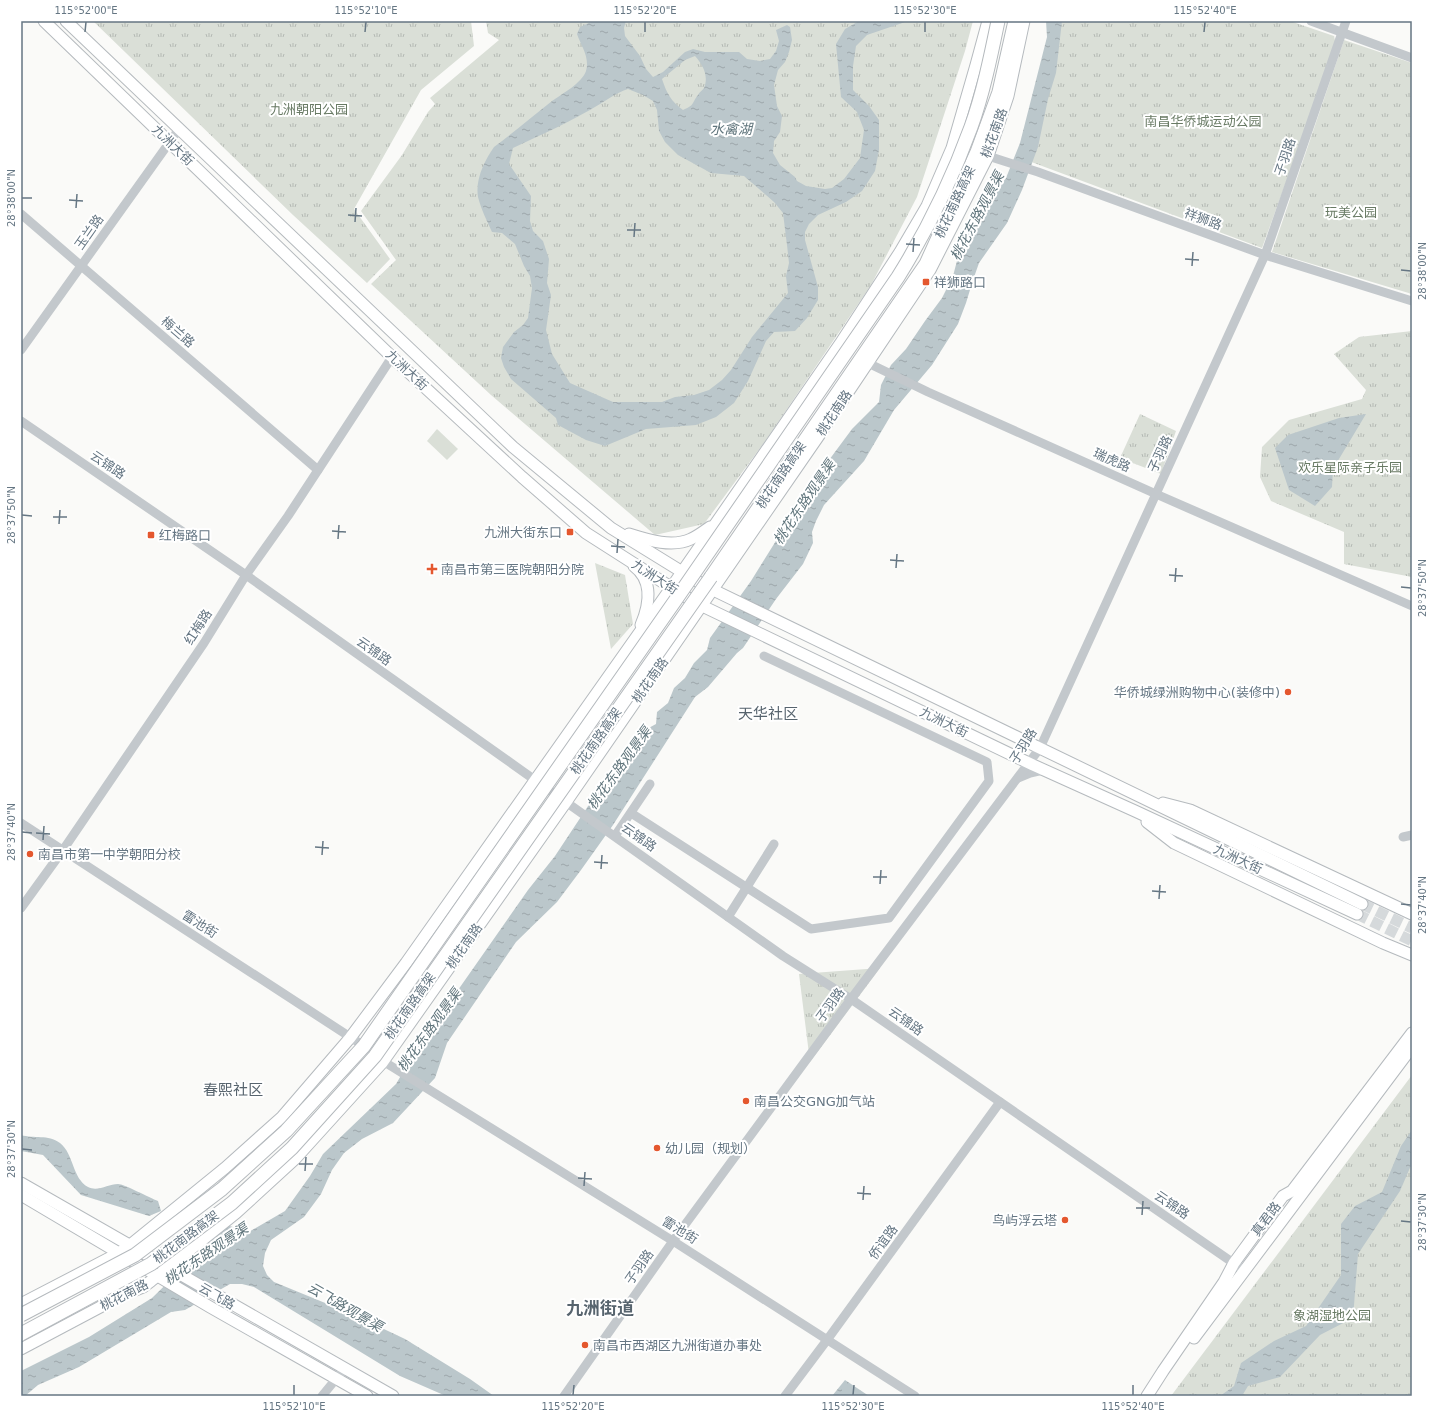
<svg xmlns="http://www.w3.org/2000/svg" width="1433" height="1417" font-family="'DejaVu Sans','Noto Sans SC',sans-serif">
	<defs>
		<pattern id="grass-tufts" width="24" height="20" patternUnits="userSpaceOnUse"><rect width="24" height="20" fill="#dadfd7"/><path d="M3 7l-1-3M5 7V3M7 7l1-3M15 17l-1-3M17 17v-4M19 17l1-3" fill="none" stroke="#b4b9b4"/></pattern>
		<pattern id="water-ripples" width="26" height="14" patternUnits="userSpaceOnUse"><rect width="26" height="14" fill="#bbc7cb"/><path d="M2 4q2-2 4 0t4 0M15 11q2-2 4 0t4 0" fill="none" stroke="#9ca6aa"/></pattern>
	</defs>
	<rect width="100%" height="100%" fill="#fafaf8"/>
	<g fill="url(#grass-tufts)">
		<polygon points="93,21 471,21 474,46 421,90 354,209 390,259 367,283 293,215"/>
		<polygon points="486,21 973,21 965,51 917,197 871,285 766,440 704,524 655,535 491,395 371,284 396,260 361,211 402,155 428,112 435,104 430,98 499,40 488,33"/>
		<polygon points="1062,21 1290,21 1334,36 1336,45 1262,248 1026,160"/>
		<polygon points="1344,40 1412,63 1412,294 1272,252"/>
		<polygon points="1412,331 1412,577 1344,564 1344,532 1271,501 1260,477 1262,447 1289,420 1362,399 1366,390 1334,354 1359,337"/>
		<polygon points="1140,414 1176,431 1161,474 1120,458"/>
		<polygon points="595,563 625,575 633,624 611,649"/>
		<polygon points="880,968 810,1062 799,974"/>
		<polygon points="1412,1075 1412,1396 1171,1396"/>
	</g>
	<polygon fill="#dadfd7" points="437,429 458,449 447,460 427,441"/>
	<g fill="url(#water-ripples)" fill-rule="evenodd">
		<path d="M593 21H626L624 28 625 36 640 56 646 69 653 77 663 72 685 52 693 49 705 52H739L747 59 760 61 770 59 776 51 779 41 776 30 787 25 790 27 792 40 789 52 785 62 778 70 774 85 777 106 782 116 780 132 774 141 773 153 780 165 795 177 797 181 806 186 825 189 832 188 844 179 860 158 864 130 857 112 841 97 836 44 845 29 859 21H908L867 35 856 46 853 66V90L869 106 879 120V150L875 171 862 191 846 202 818 215 809 224 805 232V240L818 287V300L807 318 795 331 774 332 766 341 748 381 734 403 716 417 696 425 646 429 605 446 586 440 558 425 556 418 511 379 504 367 501 358 503 347 514 332 523 325 528 318 532 288 530 276 524 266 515 244 502 233 492 232C487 221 481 209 478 197 475 179 485 160 494 147 514 132 533 116 552 101 562 94 582 83 586 71 590 57 581 46 577 34L580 27ZM695 56C703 65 709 76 704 88 703 90 699 92 698 95 691 104 695 105 683 110 671 101 667 94 662 79L685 60ZM628 89 643 95 653 101 657 110 659 131 665 142 678 155 711 173 744 176 774 202 783 213 787 245 789 263 786 276 788 293 752 337 731 370 722 380 709 390 694 395 675 397 662 402H613L570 383 552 354 546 330 551 295 547 283 549 259 543 241 533 231 530 221 531 196 509 164 513 148C543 134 572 121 600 104 610 98 616 93 628 89Z"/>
		<path d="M1046 21H1062L1056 73 1048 99 1038 147 1022 190 1007 223 979 263 973 280 966 303 958 324 932 365 894 410 864 461 824 505 816 521 812 532 813 543 803 564 776 599 743 648 737 653 708 687 695 697 613 825 581 870 557 902 516 942 447 1043 435 1078 393 1123 362 1139 344 1153 332 1170 321 1194 304 1217 271 1240 265 1253 263 1266 267 1275 274 1282 352 1314 405 1339 470 1379 494 1396H446L400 1376 254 1287 242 1284H230L185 1310 171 1312 79 1367 38 1385 25 1396H21V1371L89 1337 152 1298 194 1257 201 1248 229 1226C236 1227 240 1233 247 1233L285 1211 310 1176 323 1154 396 1084 416 1050 528 890 555 856 600 788 640 750 645 730 656 724 657 712 668 703 674 688 685 678 694 663 707 650 710 638 751 581 812 483 852 429 879 402 881 385 891 365 906 349 925 321 942 298 953 276 963 238 973 222 1006 178 1020 143 1047 37Z"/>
		<polygon points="1366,414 1333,469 1332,487 1315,506 1289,490 1275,448 1288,435 1339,418"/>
		<polygon points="1412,1130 1412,1163 1400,1191 1358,1254 1353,1318 1320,1335 1280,1377 1248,1386 1242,1396 1220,1396 1234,1386 1241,1363 1274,1341 1306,1326 1341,1275 1341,1224 1355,1206 1382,1192 1401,1146"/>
		<path d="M21 1135C34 1139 48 1134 60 1143 74 1154 72 1178 88 1187 98 1192 108 1184 118 1184 124 1184 150 1198 158 1201L161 1211 149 1216 81 1195 43 1155 21 1151Z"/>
		<polygon points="845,1380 869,1396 832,1396"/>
	</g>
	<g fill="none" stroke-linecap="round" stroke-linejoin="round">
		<g stroke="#d5d9db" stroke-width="11" stroke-dasharray="11 5.5" stroke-linecap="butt">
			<polyline points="1362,904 1412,928"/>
			<polyline points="1357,914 1412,941"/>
		</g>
		<g stroke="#b5babe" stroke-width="13">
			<g id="major">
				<polyline points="44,21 392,357 522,477 586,533 694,602 1033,765 1135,811 1357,914"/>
				<polyline points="66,21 513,447 611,528 705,586 1362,904"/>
				<path d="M629 534C648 540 672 548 691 539 698 536 704 531 710 527"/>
				<path d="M634 566C654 581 649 606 641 625"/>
				<polyline points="1163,803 1190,810 1412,914"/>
				<polyline points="1147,822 1174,843 1383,943 1412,955"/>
				<polyline points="21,1183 393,1396"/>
				<polyline points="21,1195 210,1307 367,1396"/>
				<polyline points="21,1304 119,1253 129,1246 225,1168 282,1117 350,1038 406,963 671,588 840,344 900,252 927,206 952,148 976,65 988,21"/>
				<polyline points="1194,1338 1412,1047"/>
				<polyline points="21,1349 121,1296 143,1287 151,1281 236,1213 295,1159 382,1063 566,802 820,434 930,270 988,156 1008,96 1024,21"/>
				<polyline points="1147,1396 1163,1371 1224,1282 1234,1263 1283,1196 1292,1191 1412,1033"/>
			</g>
		</g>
		<g stroke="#b4b9bd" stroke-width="15">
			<polyline id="highway" points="711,577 926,264 977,152 999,92 1015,21"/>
		</g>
		<g stroke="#c3c8cc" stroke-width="9">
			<polyline points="1311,21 1412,58"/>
			<polyline points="988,156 1038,172 1265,255 1412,301"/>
			<polyline points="21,214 318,470"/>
			<polyline points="21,350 179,129"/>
			<polyline points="868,363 928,392 1156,494 1412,606"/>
			<polyline points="21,421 246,575 783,956 851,999 1245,1271"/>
			<polyline points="1018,778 1030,773 1043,770"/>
			<polyline points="631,813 811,929 889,918 989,781 987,762 764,656"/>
			<polyline points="21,823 364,1046"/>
			<polyline points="615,836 650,784"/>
			<polyline points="1403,837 1412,835"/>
			<polyline points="21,908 63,850 204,643 246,575 288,516 392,357"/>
			<polyline points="728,917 774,844"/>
			<polyline points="378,1058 673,1241 915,1396"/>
			<polyline points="322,1396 345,1368"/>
			<polyline points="564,1396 673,1241 851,999 1040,748 1265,255 1346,21"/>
			<polyline points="785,1396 827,1340 1000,1102"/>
		</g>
		<use href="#major" stroke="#fff" stroke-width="11"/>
		<use href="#highway" stroke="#fff" stroke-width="13"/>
		<g stroke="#b4b9bd" stroke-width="15" stroke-linecap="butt">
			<g id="highway-bridge">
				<path d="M21 1315 135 1255 222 1189 286 1131 364 1046 677 598 898 277C928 229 952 179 971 127 983 94 991 55 998 21"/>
				<polyline points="21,1334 151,1264 232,1203 292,1148 375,1056 711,577"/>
			</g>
		</g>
		<use href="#highway-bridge" stroke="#fff" stroke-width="13"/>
	</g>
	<path fill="none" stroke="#657683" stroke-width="1.5" d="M85 32 86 22M365 32 366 22M645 32V22M925 32V22M1204 32 1205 22M22 198H32M69 200 83 201M76 208 77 194M348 215 362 216M355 222 356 208M627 230H641M634 237 635 223M906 244 920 245M913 252 914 238M1185 259 1199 260M1192 266 1193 252M1401 270 1411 271M22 515 32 516M53 517H67M59 524 60 510M332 531 346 532M338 539 339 525M611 546 625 547M617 553 618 539M890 560 904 561M896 568 897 554M1169 575 1183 576M1175 582 1176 568M1401 587 1411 588M22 832 32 833M36 833 50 834M43 840 44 826M315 847 329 848M322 855 323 841M594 862 608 863M601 869 602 855M873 877H887M880 884 881 870M1152 891 1166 892M1159 899 1160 885M1401 904 1411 905M22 1149 32 1150M299 1164H313M305 1171 306 1157M578 1178 592 1179M584 1186 585 1172M857 1193 871 1194M863 1200 864 1186M1136 1208H1150M1142 1215 1143 1201M1401 1221 1411 1222M294 1395V1385M573 1395 574 1385M853 1395 854 1385M1133 1395V1385"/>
	<g fill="#e4572e" stroke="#fff" stroke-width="1.5">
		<rect x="922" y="278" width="8" height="8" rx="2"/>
		<rect x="566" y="528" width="8" height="8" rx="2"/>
		<rect x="147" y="531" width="8" height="8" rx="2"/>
		<path d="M430 563h4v4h4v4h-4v4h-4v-4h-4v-4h4z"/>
		<circle cx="1288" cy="692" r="4"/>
		<circle cx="30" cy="854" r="4"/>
		<circle cx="746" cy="1101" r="4"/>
		<circle cx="657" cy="1148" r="4"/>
		<circle cx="1065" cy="1220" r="4"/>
		<circle cx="585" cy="1345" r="4"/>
	</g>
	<g text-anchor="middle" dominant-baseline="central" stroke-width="4" stroke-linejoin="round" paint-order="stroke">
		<g font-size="13" fill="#687a64" stroke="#fff">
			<text x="309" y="109">九洲朝阳公园</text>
			<text x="1203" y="121">南昌华侨城运动公园</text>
			<text x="1351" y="212">玩美公园</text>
			<text x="1350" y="467">欢乐星际亲子乐园</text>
			<text x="1332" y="1315">象湖湿地公园</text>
		</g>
		<g font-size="13" fill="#657683" stroke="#fff">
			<text transform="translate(994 133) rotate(-70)">桃花南路</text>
			<text transform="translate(173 145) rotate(44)">九洲大街</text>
			<text transform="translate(1285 157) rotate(-71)">子羽路</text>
			<text transform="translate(955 202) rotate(-65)">桃花南路高架</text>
			<text transform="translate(1203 219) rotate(20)">祥狮路</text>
			<text transform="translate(89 232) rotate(-55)">玉兰路</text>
			<text transform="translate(178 332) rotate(41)">梅兰路</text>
			<text transform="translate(407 370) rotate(43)">九洲大街</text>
			<text transform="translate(834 413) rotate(-56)">桃花南路</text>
			<text transform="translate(1160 454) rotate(-65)">子羽路</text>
			<text transform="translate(1112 460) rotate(24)">瑞虎路</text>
			<text transform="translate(108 465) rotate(34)">云锦路</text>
			<text transform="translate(781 475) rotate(-56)">桃花南路高架</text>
			<text transform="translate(655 577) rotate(33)">九洲大街</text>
			<text transform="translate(198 627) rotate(-57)">红梅路</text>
			<text transform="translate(374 651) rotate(35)">云锦路</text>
			<text transform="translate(650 680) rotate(-55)">桃花南路</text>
			<text transform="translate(944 722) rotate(26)">九洲大街</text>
			<text transform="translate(596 741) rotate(-55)">桃花南路高架</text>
			<text transform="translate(1023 746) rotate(-58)">子羽路</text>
			<text transform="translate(639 837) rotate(35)">云锦路</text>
			<text transform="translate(1238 859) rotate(25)">九洲大街</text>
			<text transform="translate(200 924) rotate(33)">雷池街</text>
			<text transform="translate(464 946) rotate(-55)">桃花南路</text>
			<text transform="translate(830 1005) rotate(-54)">子羽路</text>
			<text transform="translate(410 1006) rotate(-55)">桃花南路高架</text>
			<text transform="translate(906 1021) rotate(35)">云锦路</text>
			<text transform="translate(1172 1205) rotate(34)">云锦路</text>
			<text transform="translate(1266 1219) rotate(-53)">真君路</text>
			<text transform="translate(680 1230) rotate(32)">雷池街</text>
			<text transform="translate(186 1237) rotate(-37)">桃花南路高架</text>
			<text transform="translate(883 1242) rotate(-54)">侨谊路</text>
			<text transform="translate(639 1267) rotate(-55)">子羽路</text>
			<text transform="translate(124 1295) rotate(-27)">桃花南路</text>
			<text transform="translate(217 1296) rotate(30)">云飞路</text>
		</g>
		<g font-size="13" fill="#657683" stroke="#fff" text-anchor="start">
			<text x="934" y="282">祥狮路口</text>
			<text x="562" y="532" text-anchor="end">九洲大街东口</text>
			<text x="159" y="535">红梅路口</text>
			<text x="441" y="569">南昌市第三医院朝阳分院</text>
			<text x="1280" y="692" text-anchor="end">华侨城绿洲购物中心(装修中)</text>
			<text x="38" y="854">南昌市第一中学朝阳分校</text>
			<text x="754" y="1101">南昌公交GNG加气站</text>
			<text x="665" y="1148">幼儿园（规划）</text>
			<text x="1057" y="1220" text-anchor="end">鸟屿浮云塔</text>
			<text x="593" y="1345">南昌市西湖区九洲街道办事处</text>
		</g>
		<g font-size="14" font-style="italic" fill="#60757c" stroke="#fff">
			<text x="731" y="129">水禽湖</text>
			<text transform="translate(977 216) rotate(-62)">桃花东路观景渠</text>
			<text transform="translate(804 502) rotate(-56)">桃花东路观景渠</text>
			<text transform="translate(619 768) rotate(-54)">桃花东路观景渠</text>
			<text transform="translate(429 1030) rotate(-54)">桃花东路观景渠</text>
			<text transform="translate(206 1254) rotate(-34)">桃花东路观景渠</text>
			<text transform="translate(345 1307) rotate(30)">云飞路观景渠</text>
		</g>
		<g font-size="15" fill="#57646e" stroke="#fff">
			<text x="768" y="714">天华社区</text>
			<text x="233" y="1090">春熙社区</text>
		</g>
		<g font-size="17" font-weight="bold" fill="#57646e" stroke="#fff">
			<text x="600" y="1308">九洲街道</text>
		</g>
	</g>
	<rect width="1433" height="1417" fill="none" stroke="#ffffff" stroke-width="44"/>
	<rect x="22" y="22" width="1389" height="1373" fill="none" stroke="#657683" stroke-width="1.5"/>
	<g font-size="10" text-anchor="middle" fill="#657683">
		<text x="86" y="14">115°52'00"E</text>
		<text x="366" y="14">115°52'10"E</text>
		<text x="645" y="14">115°52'20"E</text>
		<text x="925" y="14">115°52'30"E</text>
		<text x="1205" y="14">115°52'40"E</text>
		<text transform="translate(11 198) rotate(-90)" y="4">28°38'00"N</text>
		<text transform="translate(1422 271) rotate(-90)" y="4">28°38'00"N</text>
		<text transform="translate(11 515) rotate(-90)" y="4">28°37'50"N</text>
		<text transform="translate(1422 588) rotate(-90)" y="4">28°37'50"N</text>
		<text transform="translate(11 832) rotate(-90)" y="4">28°37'40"N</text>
		<text transform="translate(1422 905) rotate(-90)" y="4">28°37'40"N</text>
		<text transform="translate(11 1149) rotate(-90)" y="4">28°37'30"N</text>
		<text transform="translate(1422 1222) rotate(-90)" y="4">28°37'30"N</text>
		<text x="294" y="1410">115°52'10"E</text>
		<text x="573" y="1410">115°52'20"E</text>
		<text x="853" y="1410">115°52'30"E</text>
		<text x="1133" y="1410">115°52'40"E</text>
	</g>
</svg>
